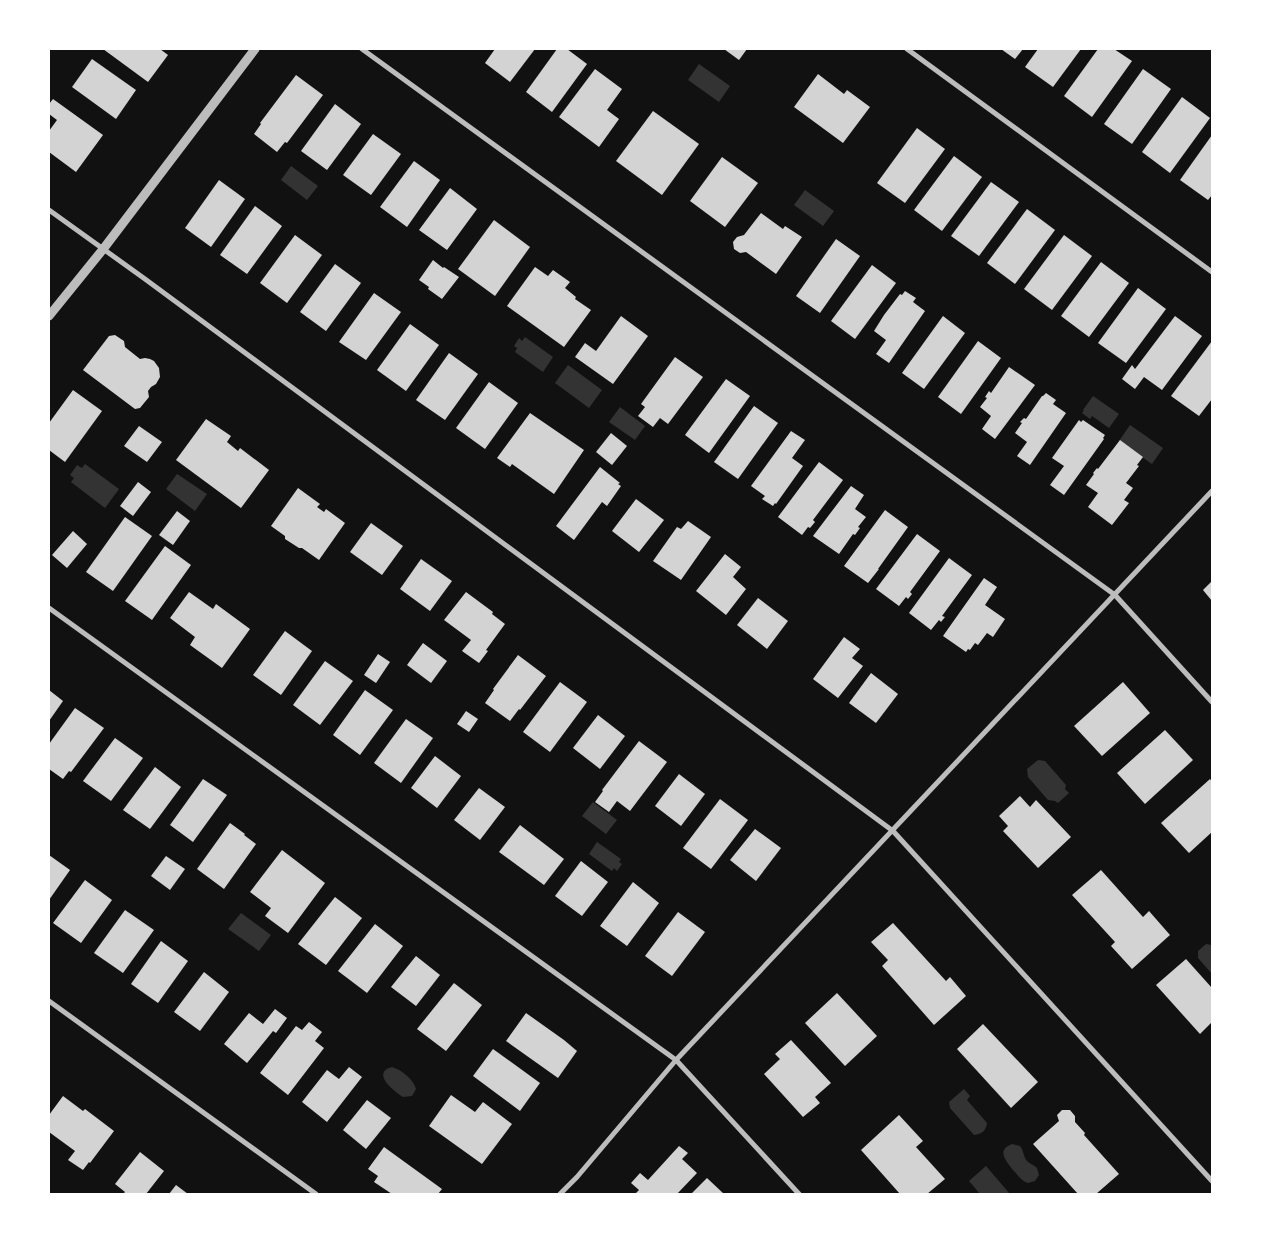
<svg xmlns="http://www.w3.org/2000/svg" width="1261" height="1243" font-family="Commissioner,sans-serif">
	<rect width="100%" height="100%" fill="#111"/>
	<g fill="#333">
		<polygon points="699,64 730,86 719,102 688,80"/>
		<polygon points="291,166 318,186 307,200 281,180"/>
		<polygon points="805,190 834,211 823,226 794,205"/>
		<polygon points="525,337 553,357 543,372 515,352 517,348 514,346 519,338 522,341"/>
		<polygon points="568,365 602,390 589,408 555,383"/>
		<polygon points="1093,396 1119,414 1109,428 1092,416 1090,419 1082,413 1084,410 1083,410"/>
		<polygon points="620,407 645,426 635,440 609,422"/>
		<polygon points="1130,425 1163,448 1152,464 1119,441"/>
		<polygon points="85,464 119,489 105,508 71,482 74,478 70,475 77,465 82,468"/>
		<polygon points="177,474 207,494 195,511 166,489"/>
		<polygon points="1038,760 1045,761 1066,785 1065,789 1069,793 1058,803 1055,801 1048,800 1028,777 1027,769"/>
		<polygon points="593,802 617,820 606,834 582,816"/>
		<polygon points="597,842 621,859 619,862 622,864 617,871 614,868 612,871 589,854"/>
		<polygon points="241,913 271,935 259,951 228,929"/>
		<polygon points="1206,944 1212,945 1212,974 1198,958 1198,951"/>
		<path d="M392 1067C402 1070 413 1079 416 1089L412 1096 403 1097C395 1092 370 1073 392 1067Z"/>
		<path d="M964 1089 970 1096 967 1100 987 1123C986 1131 982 1134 974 1135L950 1108 949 1102Z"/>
		<path d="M1012 1144 1020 1146C1024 1151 1023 1156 1027 1161 1030 1164 1034 1165 1037 1168L1039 1175 1035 1181 1028 1183C1021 1181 1018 1175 1013 1170 1006 1161 996 1150 1012 1144Z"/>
		<polygon points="986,1166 1010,1194 980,1194 969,1181"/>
	</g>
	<g fill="#d3d3d3">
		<polygon points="103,49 160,49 168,55 148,82"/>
		<polygon points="495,49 535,49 510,82 485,63"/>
		<polygon points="557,49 567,49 587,64 552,112 526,92"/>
		<polygon points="724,49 747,49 739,60"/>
		<polygon points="1001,49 1023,49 1015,59"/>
		<polygon points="1038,49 1081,49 1053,87 1025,67"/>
		<polygon points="1098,49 1114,49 1132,61 1092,117 1064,96"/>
		<polygon points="92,59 136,90 116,119 72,87"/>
		<polygon points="595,69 622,89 607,110 619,119 599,147 559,117"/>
		<polygon points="1143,69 1171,89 1132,144 1104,124"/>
		<polygon points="818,74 844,94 847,90 870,107 843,143 794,107"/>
		<polygon points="296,75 323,95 287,143 285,142 277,152 254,134 261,124 260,123"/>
		<polygon points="1182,97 1210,118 1170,173 1142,152"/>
		<polygon points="53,99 103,135 76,172 49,152 49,131 57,120 49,114 49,104"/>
		<polygon points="335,104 361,124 327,170 301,151"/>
		<polygon points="653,111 699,144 662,195 616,161"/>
		<polygon points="917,128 945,149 905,203 877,183"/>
		<polygon points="373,134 401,154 371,195 343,175"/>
		<polygon points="1212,135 1212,195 1208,200 1180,180"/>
		<polygon points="954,156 982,177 942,231 914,210"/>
		<polygon points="722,157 758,183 725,227 690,201"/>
		<polygon points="414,161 440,180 407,227 380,207"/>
		<polygon points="219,180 245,199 211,247 185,228"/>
		<polygon points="991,182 1019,202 979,256 951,236"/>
		<polygon points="450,188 477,209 447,250 419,230"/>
		<polygon points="255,206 282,226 247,274 220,255"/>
		<polygon points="1027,209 1055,230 1015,284 987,263"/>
		<polygon points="761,213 783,229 785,226 802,237 776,274 746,252 740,253 734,249 733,242 737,237 744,235"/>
		<polygon points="494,220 530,247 495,296 458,269"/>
		<polygon points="295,235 322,255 287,303 260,283"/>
		<polygon points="1064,235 1092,256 1052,310 1024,289"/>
		<polygon points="836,239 860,256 820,313 796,296"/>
		<polygon points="433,260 443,268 444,267 459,277 442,299 428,289 429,287 419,280"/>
		<polygon points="1101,262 1129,283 1089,337 1061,316"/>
		<polygon points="335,264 361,283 326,331 300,312"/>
		<polygon points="872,265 896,283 855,339 831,321"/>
		<polygon points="535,267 548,276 553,270 570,282 565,288 576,297 575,299 591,310 564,347 507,306"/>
		<polygon points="1138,288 1166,309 1126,363 1098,343"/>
		<polygon points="905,291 916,298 913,302 925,311 889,363 876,354 886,340 874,331 884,315 900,294 902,295"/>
		<polygon points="374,293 401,312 366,360 339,342"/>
		<polygon points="621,316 648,336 613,384 575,357 585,343 596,351"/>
		<polygon points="943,316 965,333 924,389 902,373"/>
		<polygon points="1175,316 1202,336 1162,390 1144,377 1135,389 1122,379 1132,365 1135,369"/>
		<polygon points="410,324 439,345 406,391 377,370"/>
		<polygon points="115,335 124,341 125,347 140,359 145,358 150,359 154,361 159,368 160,377 156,384 151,387 148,391 149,397 140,408 135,409 83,370 109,336"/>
		<polygon points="978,341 1001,358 961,414 938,397"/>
		<polygon points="1212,341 1212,399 1199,416 1171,396"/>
		<polygon points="449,353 478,374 445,420 416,400"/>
		<polygon points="675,357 703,377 668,424 660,418 653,427 638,416 645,407 641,404"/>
		<polygon points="1009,367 1035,385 995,439 982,429 991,416 980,407 987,398 985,397 989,391 991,393"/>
		<polygon points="726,379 750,396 709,453 685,435"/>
		<polygon points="489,382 518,403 485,449 456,428"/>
		<polygon points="73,390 102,411 65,462 49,450 49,423"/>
		<polygon points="1046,393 1056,400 1053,404 1066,413 1030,465 1017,456 1027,442 1015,433 1022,423 1020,422 1024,418 1026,419 1042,396 1043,396"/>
		<polygon points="754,406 778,423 738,479 714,462"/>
		<polygon points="530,413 584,450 554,494 512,464 510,467 497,458"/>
		<polygon points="206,419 231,436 227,442 238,451 240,448 269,470 241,508 176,460"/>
		<polygon points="1079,420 1081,422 1083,420 1105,435 1103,438 1104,439 1064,495 1050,485 1064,466 1052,458"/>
		<polygon points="139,426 162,442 147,462 124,446"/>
		<polygon points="791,431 805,440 792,458 803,466 776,504 775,503 773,506 762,499 765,496 751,486"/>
		<polygon points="611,433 627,446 612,465 596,452"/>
		<polygon points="1120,440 1143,457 1137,465 1139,466 1126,483 1133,488 1124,500 1129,503 1112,525 1088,507 1098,493 1086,485 1094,474 1093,473 1097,468 1098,469"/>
		<polygon points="819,462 843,480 813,520 815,522 810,528 808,527 802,535 778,517"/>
		<polygon points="600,467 620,483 618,484 621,486 607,506 602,502 574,540 556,526"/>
		<polygon points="138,482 151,492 133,516 120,506"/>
		<polygon points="851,486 864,495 855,509 866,517 858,527 860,528 855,535 853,534 839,554 813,536"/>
		<polygon points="298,488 320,504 317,507 324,512 326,509 345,523 319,560 302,548 299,548 285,539 285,536 271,526"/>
		<polygon points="636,499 664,520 639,552 612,531"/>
		<polygon points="885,510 908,527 878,569 879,569 868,583 844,566"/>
		<polygon points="177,511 190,521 173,545 159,535"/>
		<polygon points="125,517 152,536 113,591 86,572"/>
		<polygon points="688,521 711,537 681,580 653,561 677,527 681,529"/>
		<polygon points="371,523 403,546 382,575 350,552"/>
		<polygon points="73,531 87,544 67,568 52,555"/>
		<polygon points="917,534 940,551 910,592 912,594 908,599 906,597 899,606 876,589"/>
		<polygon points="165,546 191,565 152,620 125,601"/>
		<polygon points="725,554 741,567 733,577 746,589 726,615 696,591"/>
		<polygon points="949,558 972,575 942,616 945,617 941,622 939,620 931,630 909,613"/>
		<polygon points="421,559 452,581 430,611 400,589"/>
		<polygon points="984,578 997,587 985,605 1005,619 993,637 987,633 978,645 975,643 970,650 968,649 966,652 943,636"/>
		<polygon points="1212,581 1212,601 1203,590"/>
		<polygon points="189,592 213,609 216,604 250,629 222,668 190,645 195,637 170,618"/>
		<polygon points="466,592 493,612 492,614 505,624 486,650 488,651 479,663 462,651 471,640 444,620"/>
		<polygon points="758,598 788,621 767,649 737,625"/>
		<polygon points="285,631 312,651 281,695 253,675"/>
		<polygon points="844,637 860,649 852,658 863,666 838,698 813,679"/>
		<polygon points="423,643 447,661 431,683 407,665"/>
		<polygon points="378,654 390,662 376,683 364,675"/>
		<polygon points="518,655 546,676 520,710 519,709 510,721 485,703 494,690 493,689"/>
		<polygon points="325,661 353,681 320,725 293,705"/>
		<polygon points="871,673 898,694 876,723 849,703"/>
		<polygon points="560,682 587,702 550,752 523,732"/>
		<polygon points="1123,682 1150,713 1102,756 1074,726"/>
		<polygon points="49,690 63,701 49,721"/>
		<polygon points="365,690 393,710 360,755 333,735"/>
		<polygon points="75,708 104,728 71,772 69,771 63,779 49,769 49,744"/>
		<polygon points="466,711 478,719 469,732 457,724"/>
		<polygon points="598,715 625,736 600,769 573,748"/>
		<polygon points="406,719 433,738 401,783 374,763"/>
		<polygon points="1165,730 1193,760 1145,804 1117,773"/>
		<polygon points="115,738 143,758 111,801 83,781"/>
		<polygon points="639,741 667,762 630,811 617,801 609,812 595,802 603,791 602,790"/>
		<polygon points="435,756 461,776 437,808 411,788"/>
		<polygon points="155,767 181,787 150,829 123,810"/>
		<polygon points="679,774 705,794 681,826 655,806"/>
		<polygon points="203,779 227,795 193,842 170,825"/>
		<polygon points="1210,779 1212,782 1212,832 1189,853 1161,823"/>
		<polygon points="479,788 505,807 480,840 454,820"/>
		<polygon points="1020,796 1030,807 1036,800 1071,837 1038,868 1003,831 1008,826 999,816"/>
		<polygon points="720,799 748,820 711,869 683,848"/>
		<polygon points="230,823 245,834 244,835 256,844 224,889 197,869"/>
		<polygon points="520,825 564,859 544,885 499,852"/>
		<polygon points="755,829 781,848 756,881 730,860"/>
		<polygon points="282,850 325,883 288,933 265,916 271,908 250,892"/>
		<polygon points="49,855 70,870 49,900"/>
		<polygon points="166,856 185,869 170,890 151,876"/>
		<polygon points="581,861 608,882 582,916 555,896"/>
		<polygon points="1101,870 1143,917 1149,911 1170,935 1132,969 1111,946 1115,942 1072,895"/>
		<polygon points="85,880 112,900 81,943 53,923"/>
		<polygon points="633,882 659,903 627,946 600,926"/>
		<polygon points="335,897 362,918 326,965 298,944"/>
		<polygon points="125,910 154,930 123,973 94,953"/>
		<polygon points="678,912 705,932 672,976 645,956"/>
		<polygon points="893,923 946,981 950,977 966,996 934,1025 882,966 888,960 871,942"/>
		<polygon points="375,924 403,946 367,993 338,971"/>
		<polygon points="161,941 188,961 158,1003 131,984"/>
		<polygon points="416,956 440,975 416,1006 391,987"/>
		<polygon points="1186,959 1212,988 1212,1022 1200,1034 1156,985"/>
		<polygon points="204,972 229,992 200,1031 174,1012"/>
		<polygon points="454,983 482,1005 446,1051 417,1029"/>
		<polygon points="837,993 877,1036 845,1066 805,1023"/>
		<polygon points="275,1009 287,1018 276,1033 273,1031 247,1063 224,1044 249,1013 263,1024"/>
		<polygon points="526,1013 564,1040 577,1051 558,1078 506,1041"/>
		<polygon points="309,1022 322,1032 315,1041 324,1048 288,1095 260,1073 296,1026 302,1030"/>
		<polygon points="983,1024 1038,1082 1011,1108 957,1049"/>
		<polygon points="791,1040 831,1083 815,1097 820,1103 803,1117 764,1074 780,1059 775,1054"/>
		<polygon points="493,1049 540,1083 520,1111 473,1076"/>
		<polygon points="349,1067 362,1077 327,1122 302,1102 327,1070 339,1079"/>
		<polygon points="451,1095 475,1112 483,1102 512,1124 482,1164 429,1126"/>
		<polygon points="63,1096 83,1111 85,1109 114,1131 90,1163 89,1162 83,1170 68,1160 75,1151 49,1132 49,1115"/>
		<polygon points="367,1100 391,1118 366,1149 343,1130"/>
		<polygon points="1062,1110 1070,1110 1075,1116 1075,1122 1085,1133 1084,1135 1119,1174 1096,1194 1078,1194 1033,1144 1059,1121 1057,1115"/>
		<polygon points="899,1115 923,1141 916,1147 945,1179 927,1194 900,1194 861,1150"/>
		<polygon points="679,1146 688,1153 682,1159 697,1173 677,1194 635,1194 639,1190 631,1183 640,1173 648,1180"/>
		<polygon points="384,1147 442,1189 438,1194 392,1194 374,1182 378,1176 368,1169"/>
		<polygon points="140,1152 164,1171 146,1194 123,1194 125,1192 115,1184"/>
		<polygon points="707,1178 724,1194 691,1194"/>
		<polygon points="176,1185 188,1194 169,1194"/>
	</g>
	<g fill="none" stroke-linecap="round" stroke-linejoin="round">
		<g stroke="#bcbcbc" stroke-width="5">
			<polyline points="362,49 1115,595 1212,702"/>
			<polyline points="907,49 1212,272"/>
			<polyline points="49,210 145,279 893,831 1212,1181"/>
			<polyline points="49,608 676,1060 799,1194"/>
			<polyline points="49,1001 316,1194"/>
			<polyline points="560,1194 577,1177 676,1060 1212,491"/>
		</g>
		<polyline stroke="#bcbcbc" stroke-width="9" points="49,316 104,248 255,49"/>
	</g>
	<rect width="1261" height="1243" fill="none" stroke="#ffffff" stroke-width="100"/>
</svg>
